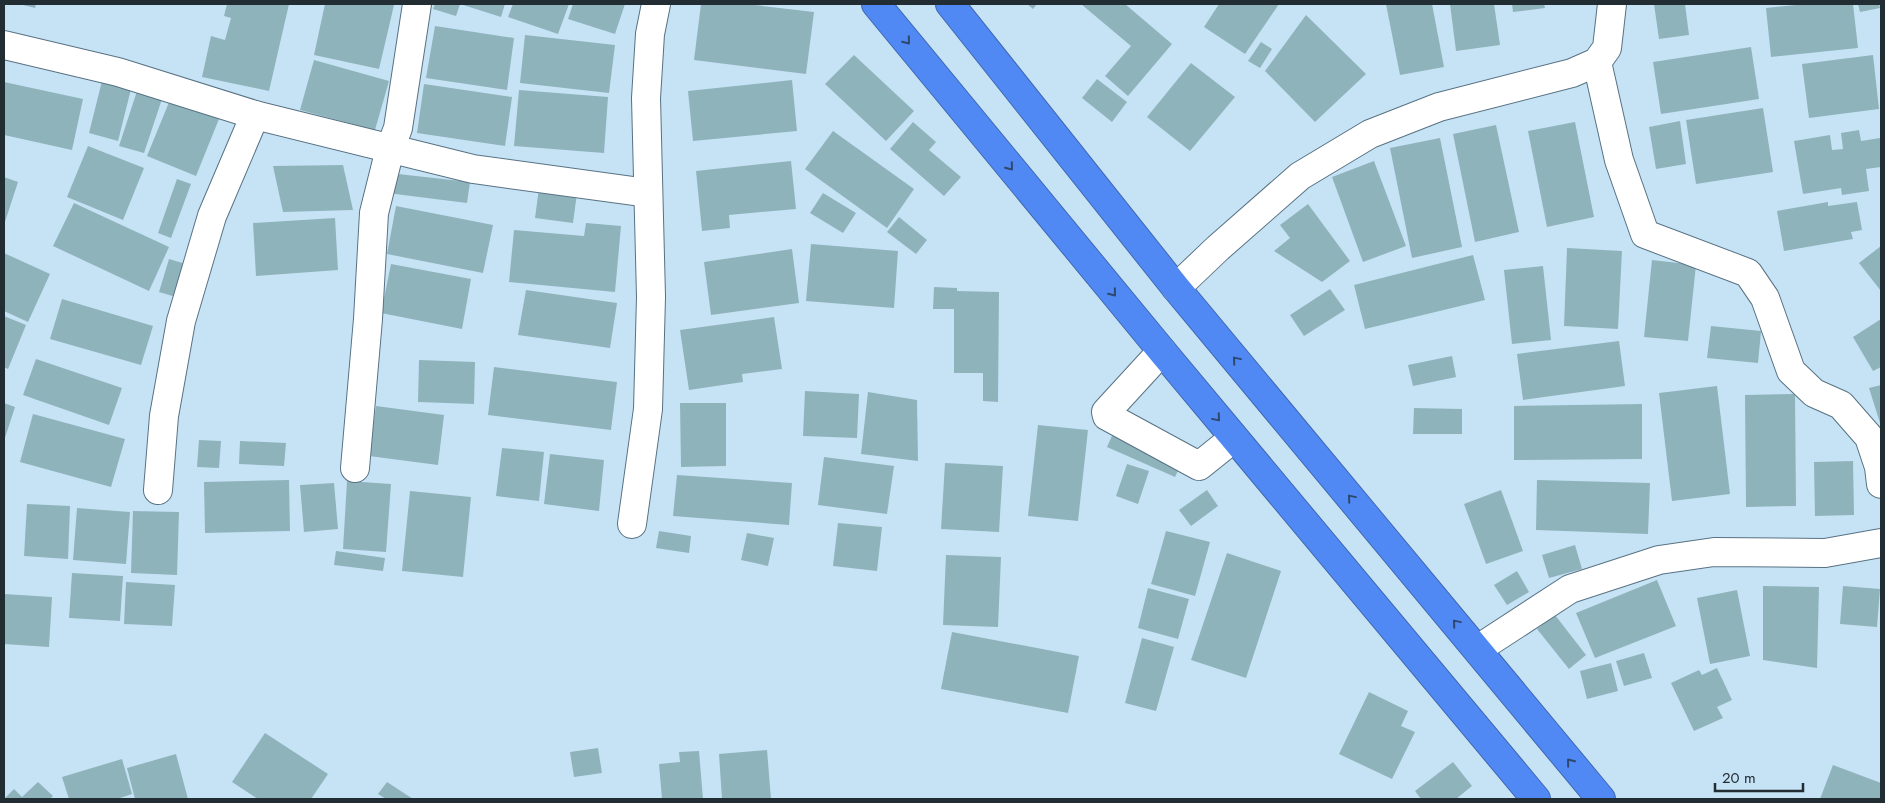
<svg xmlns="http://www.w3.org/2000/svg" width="1885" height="803" font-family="Jost,sans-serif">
	<rect width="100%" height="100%" fill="#c6e3f6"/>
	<g fill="#8fb3bb">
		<polygon points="19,4 36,4 35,8"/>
		<polygon points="227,4 289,4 269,91 202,77 211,36 225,40 231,18 224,16"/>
		<polygon points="325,4 394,5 379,69 314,55"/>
		<polygon points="435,4 460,4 456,16 433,9"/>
		<polygon points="460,4 505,4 501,17"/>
		<polygon points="513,4 569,4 558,34 508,17"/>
		<polygon points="573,4 625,4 615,34 568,19"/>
		<polygon points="701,4 746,4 814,12 806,74 694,60"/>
		<polygon points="1027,4 1037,4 1033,9"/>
		<polygon points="1081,4 1125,4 1172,44 1128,96 1105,76 1131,46"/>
		<polygon points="1219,4 1279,4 1245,54 1204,27"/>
		<polygon points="1386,4 1432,4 1444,67 1400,75"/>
		<polygon points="1450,4 1494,4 1500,45 1456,51"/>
		<polygon points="1512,4 1544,4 1545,8 1513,12"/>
		<polygon points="1654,4 1685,4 1689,35 1659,39"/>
		<polygon points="1806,4 1853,4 1858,48 1771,57 1766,8"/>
		<polygon points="1858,4 1879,4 1880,8 1860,12"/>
		<polygon points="1306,15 1366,74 1315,122 1265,71"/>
		<polygon points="435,26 514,38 507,90 426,78"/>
		<polygon points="525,35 615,45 609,93 520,83"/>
		<polygon points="1261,42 1272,49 1260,68 1248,61"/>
		<polygon points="1751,47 1759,99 1661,114 1653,62"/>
		<polygon points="854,55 914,111 886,141 825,84"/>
		<polygon points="1873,55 1879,109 1809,118 1802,64"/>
		<polygon points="314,60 389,81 375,130 300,110"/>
		<polygon points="1191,63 1235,97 1190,151 1147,117"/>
		<polygon points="103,77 132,85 118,141 89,133"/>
		<polygon points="1097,79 1127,102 1112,122 1082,98"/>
		<polygon points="792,80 797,131 693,141 688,91"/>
		<polygon points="4,82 83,99 72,150 4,135"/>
		<polygon points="424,84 512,97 505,146 417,133"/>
		<polygon points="139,85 164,93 144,153 119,146"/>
		<polygon points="519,90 608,97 604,153 514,146"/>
		<polygon points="172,95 221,114 196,176 147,156"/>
		<polygon points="1763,108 1773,172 1696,184 1686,120"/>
		<polygon points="1680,121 1686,164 1656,169 1649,127"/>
		<polygon points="913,122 936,142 929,150 961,177 944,196 890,149"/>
		<polygon points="1575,122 1594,217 1547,227 1528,131"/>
		<polygon points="1496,125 1519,232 1475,242 1453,134"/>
		<polygon points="1859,130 1861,141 1880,138 1881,167 1866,169 1869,191 1842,195 1841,188 1803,194 1794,141 1830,135 1832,150 1843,149 1841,133"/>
		<polygon points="833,131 914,189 887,228 805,169"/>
		<polygon points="1440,138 1462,247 1412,258 1390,148"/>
		<polygon points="88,146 144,168 123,220 67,197"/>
		<polygon points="791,161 796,209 729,215 730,228 702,231 696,171"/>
		<polygon points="1374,161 1406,246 1363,262 1332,177"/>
		<polygon points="343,165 353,210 283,212 273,166"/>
		<polygon points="389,173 470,182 467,203 387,193"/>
		<polygon points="4,177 18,182 4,225"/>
		<polygon points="177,179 191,184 171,238 158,233"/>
		<polygon points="539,188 577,193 573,223 535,218"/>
		<polygon points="823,193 856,213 843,233 810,213"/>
		<polygon points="1828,202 1828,206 1857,202 1862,230 1851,232 1853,239 1784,251 1777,211"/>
		<polygon points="74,203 169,247 149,291 53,246"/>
		<polygon points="1308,204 1350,261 1322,282 1274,251 1290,238 1280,225"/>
		<polygon points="396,206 493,225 483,273 387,254"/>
		<polygon points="899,217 927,240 916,254 887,232"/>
		<polygon points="335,218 338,270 256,276 253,223"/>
		<polygon points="586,223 621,226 615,292 509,282 514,230 584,236"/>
		<polygon points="811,244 898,251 894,308 806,301"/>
		<polygon points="1881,246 1881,291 1859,263"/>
		<polygon points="1567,248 1622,251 1618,329 1564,326"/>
		<polygon points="792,249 799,303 711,315 704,262"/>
		<polygon points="4,253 50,274 28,322 4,311"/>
		<polygon points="1473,255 1485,300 1365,329 1354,285"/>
		<polygon points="169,259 186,264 176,297 159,292"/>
		<polygon points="1652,260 1696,265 1688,341 1644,337"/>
		<polygon points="391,264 471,279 462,329 381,313"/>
		<polygon points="1543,266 1551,340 1512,344 1504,270"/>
		<polygon points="934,287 957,288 957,291 999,292 998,402 983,401 983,373 954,373 954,309 933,309"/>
		<polygon points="1330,289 1345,310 1304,336 1290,315"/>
		<polygon points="526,290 617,303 610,348 518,335"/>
		<polygon points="62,299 153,326 141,365 50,339"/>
		<polygon points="4,316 26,325 8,369 4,367"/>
		<polygon points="774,317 782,369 742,374 743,382 689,390 680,330"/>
		<polygon points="1881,319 1881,367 1873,371 1853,337"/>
		<polygon points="1711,326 1761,331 1758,363 1707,358"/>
		<polygon points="1619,341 1625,386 1523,400 1517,354"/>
		<polygon points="1452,356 1456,377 1413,386 1408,365"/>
		<polygon points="36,359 122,388 109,425 23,395"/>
		<polygon points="419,360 475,362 474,404 418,402"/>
		<polygon points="494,367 617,382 611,430 488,415"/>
		<polygon points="1881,385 1881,426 1869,388"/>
		<polygon points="1717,386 1730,494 1672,501 1659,393"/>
		<polygon points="805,391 859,394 857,438 803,436"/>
		<polygon points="868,392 917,400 918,461 861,454"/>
		<polygon points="1795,394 1796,506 1746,507 1745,395"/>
		<polygon points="4,403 15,407 4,441"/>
		<polygon points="680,403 726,403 726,466 681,467"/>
		<polygon points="1642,404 1642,459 1514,460 1514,406"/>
		<polygon points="376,406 444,415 438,465 369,456"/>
		<polygon points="1414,408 1462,409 1462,434 1413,434"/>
		<polygon points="33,414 125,439 111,487 20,462"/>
		<polygon points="1038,425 1088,430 1078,521 1028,516"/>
		<polygon points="1115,429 1183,460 1175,477 1107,447"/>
		<polygon points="199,440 221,441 219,468 197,467"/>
		<polygon points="240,441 286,443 284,466 239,464"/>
		<polygon points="502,448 544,452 539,501 496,496"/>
		<polygon points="550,454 604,460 599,511 544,504"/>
		<polygon points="824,457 894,466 887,514 818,505"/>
		<polygon points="1853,461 1854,515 1815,516 1814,462"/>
		<polygon points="945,463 1003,466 999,532 941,529"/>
		<polygon points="1127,464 1149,471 1138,504 1116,496"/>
		<polygon points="677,475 792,483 789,525 673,516"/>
		<polygon points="289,480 290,531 205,533 204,482"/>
		<polygon points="1537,480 1650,483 1648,534 1536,530"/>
		<polygon points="347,481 391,484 386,552 343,549"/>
		<polygon points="334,483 338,529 304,532 300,485"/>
		<polygon points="1207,490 1218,506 1191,526 1179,510"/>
		<polygon points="1501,490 1523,551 1486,564 1464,504"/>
		<polygon points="410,491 471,497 463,577 402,571"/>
		<polygon points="27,504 70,506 68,559 24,556"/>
		<polygon points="77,508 130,512 126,564 73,560"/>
		<polygon points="133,511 179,512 177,575 131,573"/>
		<polygon points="838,523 882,527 877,571 833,566"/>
		<polygon points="659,531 691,536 689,553 656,548"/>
		<polygon points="1166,531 1210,542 1195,596 1151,584"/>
		<polygon points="747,533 774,538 768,566 741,560"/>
		<polygon points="1575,545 1582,569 1549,578 1542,555"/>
		<polygon points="336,551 385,558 383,571 334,565"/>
		<polygon points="1227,553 1281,571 1246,678 1191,660"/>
		<polygon points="946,555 1001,557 998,627 943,625"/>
		<polygon points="1517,571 1529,592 1507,605 1494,585"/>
		<polygon points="72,573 123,576 120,621 69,618"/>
		<polygon points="1657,580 1676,626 1595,658 1576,613"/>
		<polygon points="126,582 175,585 172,626 124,624"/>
		<polygon points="1763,586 1819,587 1817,668 1763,660"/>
		<polygon points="1843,586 1880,589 1877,627 1840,624"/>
		<polygon points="1148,588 1189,599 1178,639 1138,628"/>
		<polygon points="1737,590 1750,656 1710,664 1697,598"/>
		<polygon points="4,594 52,597 49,647 4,644"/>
		<polygon points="1555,615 1586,655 1569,669 1537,629"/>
		<polygon points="952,632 1079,656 1068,713 941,689"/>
		<polygon points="1142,638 1174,647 1156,711 1125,703"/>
		<polygon points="1644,653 1652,678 1624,686 1616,661"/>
		<polygon points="1611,663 1618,691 1587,699 1580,671"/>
		<polygon points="1717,668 1732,700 1717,707 1723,718 1694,731 1671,683 1699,670 1702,675"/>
		<polygon points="1369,692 1408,711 1401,726 1415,732 1392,779 1339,754"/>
		<polygon points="265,733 328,774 311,799 258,799 232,782"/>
		<polygon points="598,748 602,773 574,777 570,752"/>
		<polygon points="767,750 771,799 722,799 719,754"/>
		<polygon points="699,751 703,799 662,799 659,764 680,762 679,752"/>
		<polygon points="176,754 188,799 135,799 127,768"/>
		<polygon points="122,759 132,794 117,799 69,799 62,777"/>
		<polygon points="1453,762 1472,786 1456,799 1421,799 1415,791"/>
		<polygon points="1833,765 1881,783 1881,799 1820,799"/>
		<polygon points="38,782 53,796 50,799 4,799 14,789 22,797"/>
		<polygon points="387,782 413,799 386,799 378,794"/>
	</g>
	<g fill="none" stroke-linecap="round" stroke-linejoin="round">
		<g stroke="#587283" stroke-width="30">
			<g id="minor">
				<polyline points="4,45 118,72 255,115 473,169 648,193"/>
				<polyline points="1597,62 1619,160 1645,234 1748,273 1765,298 1791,371 1814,393 1841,405 1869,437 1879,467 1881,484"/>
				<polyline points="1176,288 1218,248 1300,176 1370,134 1439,107 1572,73 1597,62 1607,48 1612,4"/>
				<polyline points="1162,351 1106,412 1107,416 1199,466 1234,438"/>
				<polyline points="355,468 368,319 374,213 390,149 398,128 417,4"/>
				<polyline points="158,490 164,416 181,321 212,216 255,115"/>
				<polyline points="632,524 648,409 651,297 646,98 650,34 656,4"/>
				<polyline points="1478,649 1570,589 1659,560 1714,552 1825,553 1881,543"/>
			</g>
		</g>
		<g stroke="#4068b0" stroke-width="30">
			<g id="highway">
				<polyline points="876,4 1162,351 1536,799"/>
				<polyline points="950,4 1176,288 1601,799"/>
			</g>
		</g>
		<use href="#minor" stroke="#fff" stroke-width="28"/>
		<use href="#highway" stroke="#5189f4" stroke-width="28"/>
	</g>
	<defs><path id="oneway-chevron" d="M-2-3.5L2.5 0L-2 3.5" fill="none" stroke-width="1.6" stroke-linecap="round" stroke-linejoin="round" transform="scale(1.25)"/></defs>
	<g stroke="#2f486d">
		<use href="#oneway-chevron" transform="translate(907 41) rotate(51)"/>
		<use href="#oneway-chevron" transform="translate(1010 167) rotate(51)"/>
		<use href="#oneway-chevron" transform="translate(1113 293) rotate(51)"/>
		<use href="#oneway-chevron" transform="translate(1236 360) rotate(-130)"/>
		<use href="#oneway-chevron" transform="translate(1217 418) rotate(50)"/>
		<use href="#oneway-chevron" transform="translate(1351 498) rotate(-130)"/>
		<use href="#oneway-chevron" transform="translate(1456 623) rotate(-130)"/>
		<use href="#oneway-chevron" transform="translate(1570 762) rotate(-129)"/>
	</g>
	<rect width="1885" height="803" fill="none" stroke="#212c33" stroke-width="10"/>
	<path d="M1715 783v8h88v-8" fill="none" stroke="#212c33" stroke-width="2.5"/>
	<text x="1722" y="783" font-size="15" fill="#212c33" stroke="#c6e3f6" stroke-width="4" paint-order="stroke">20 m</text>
</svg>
